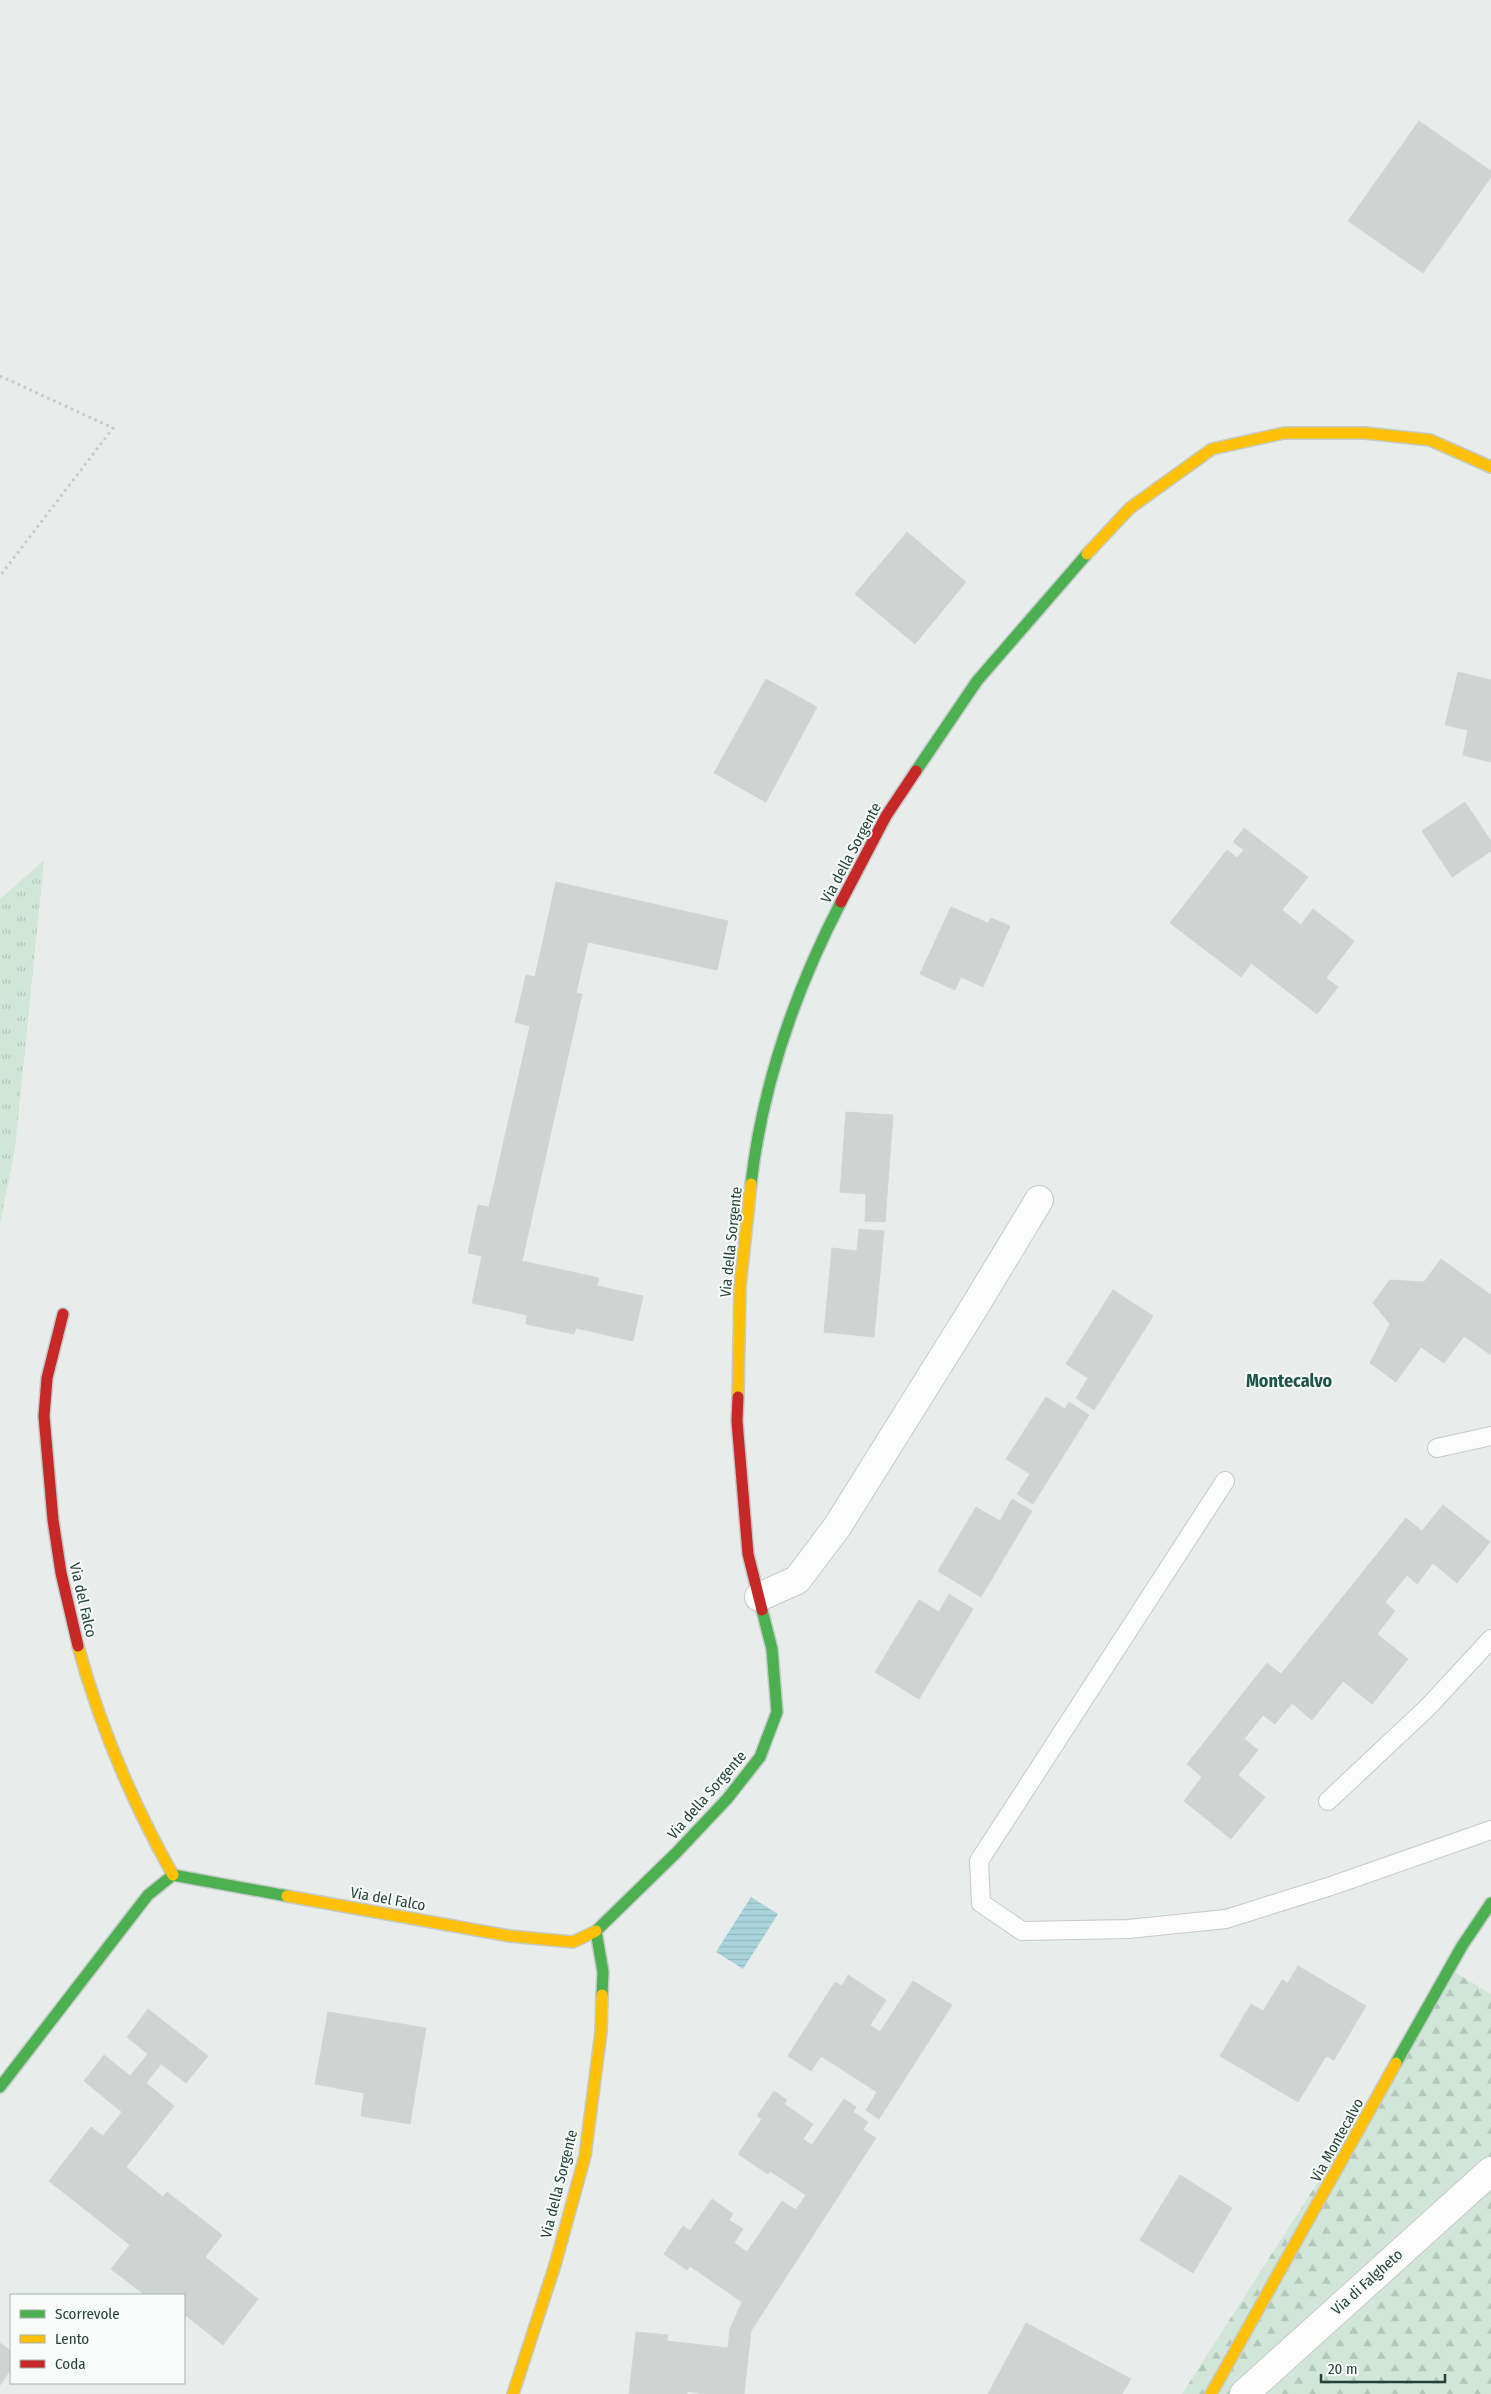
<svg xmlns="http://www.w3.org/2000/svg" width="1491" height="2394" font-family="'Fira Sans Condensed',sans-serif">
	<defs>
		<pattern id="grass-tufts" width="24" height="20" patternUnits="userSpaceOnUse" patternTransform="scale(1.25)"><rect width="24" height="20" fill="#d1e6d8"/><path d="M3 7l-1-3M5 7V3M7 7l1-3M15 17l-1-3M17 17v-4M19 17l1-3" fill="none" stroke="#b3c6ba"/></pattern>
		<pattern id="forest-firs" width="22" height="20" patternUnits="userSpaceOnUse" patternTransform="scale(1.25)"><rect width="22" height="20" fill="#d1e6d8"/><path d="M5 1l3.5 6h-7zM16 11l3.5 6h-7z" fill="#b3c6ba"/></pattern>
		<pattern id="water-rules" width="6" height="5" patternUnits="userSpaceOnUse" patternTransform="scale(1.25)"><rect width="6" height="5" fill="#a9d4db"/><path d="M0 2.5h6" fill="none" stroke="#91b7bd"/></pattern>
	</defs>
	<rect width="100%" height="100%" fill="#e8edeb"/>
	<polygon fill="url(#grass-tufts)" points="44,860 15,1149 0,1224 0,899"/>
	<polygon fill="url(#forest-firs)" points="1453,1971 1491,1994 1491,2394 1182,2394"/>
	<polygon fill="url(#water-rules)" points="751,1897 778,1914 743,1969 716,1952"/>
	<g fill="#cfd4d2" stroke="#d1d6d4">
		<polygon points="1419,121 1491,171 1491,177 1423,273 1348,221"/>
		<polygon points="907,532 966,582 915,644 855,594"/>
		<polygon points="1458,672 1491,680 1491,762 1463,755 1468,730 1445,725"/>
		<polygon points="766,679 817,707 766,802 714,773"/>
		<polygon points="1465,802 1491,841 1491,851 1452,877 1422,831"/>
		<polygon points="1244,828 1308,877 1282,910 1301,925 1313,909 1354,941 1326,978 1338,987 1317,1014 1251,963 1241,977 1170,923 1227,850 1237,858 1244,850 1233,842"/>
		<polygon points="556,882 728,921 717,970 588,942 576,993 582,994 522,1261 599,1278 597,1286 643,1296 633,1341 576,1328 574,1334 526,1324 527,1315 472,1303 482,1256 468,1253 478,1205 489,1207 530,1026 515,1022 526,975 535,977"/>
		<polygon points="951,907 988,923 991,918 1010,926 983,987 961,977 955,990 920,974"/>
		<polygon points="846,1112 893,1115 885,1222 865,1221 866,1194 840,1192"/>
		<polygon points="859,1229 884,1231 874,1337 824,1332 832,1248 857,1251"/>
		<polygon points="1441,1259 1491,1295 1491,1355 1464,1336 1444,1363 1421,1347 1396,1382 1370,1363 1390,1324 1373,1303 1390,1280 1424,1282"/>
		<polygon points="1113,1290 1153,1316 1094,1410 1076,1398 1088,1378 1066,1364"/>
		<polygon points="1046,1397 1065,1409 1069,1402 1089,1415 1033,1504 1017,1494 1030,1474 1006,1459"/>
		<polygon points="1012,1499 1032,1511 981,1597 938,1571 976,1507 1000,1521"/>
		<polygon points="1443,1505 1490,1542 1457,1583 1433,1563 1417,1584 1407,1575 1385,1602 1395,1611 1377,1634 1408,1659 1372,1704 1343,1681 1312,1720 1292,1703 1275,1724 1263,1715 1244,1739 1258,1750 1238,1775 1265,1797 1231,1839 1184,1801 1202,1777 1187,1764 1267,1663 1281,1674 1406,1518 1422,1531"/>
		<polygon points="949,1594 973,1609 919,1699 875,1672 919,1600 939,1612"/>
		<polygon points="1298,1966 1366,2006 1334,2060 1326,2056 1298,2102 1220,2056 1251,2004 1263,2011 1282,1980 1288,1983"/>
		<polygon points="848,1975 886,2000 870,2025 880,2032 913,1981 952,2005 879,2119 866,2110 877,2092 821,2056 811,2071 788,2056 835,1982 842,1986"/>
		<polygon points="148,2009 208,2056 186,2083 161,2064 146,2083 174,2106 126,2167 163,2197 167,2192 222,2235 205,2257 258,2299 223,2345 184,2314 184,2295 145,2295 111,2269 130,2245 49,2181 91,2127 103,2136 122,2112 84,2081 104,2055 130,2076 148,2054 127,2037"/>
		<polygon points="328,2012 426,2028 410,2124 361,2116 364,2093 315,2084"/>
		<polygon points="774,2091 787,2100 784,2104 813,2124 803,2139 812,2145 844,2099 856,2107 853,2112 868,2122 863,2130 876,2138 751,2331 744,2394 705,2394 687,2391 687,2394 629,2394 636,2332 668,2335 667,2341 728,2348 730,2329 742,2302 690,2266 687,2270 664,2254 683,2226 690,2231 712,2199 733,2214 729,2220 743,2229 734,2243 747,2252 782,2201 796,2210 806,2195 770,2171 768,2174 738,2154 762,2119 757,2116"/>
		<polygon points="1180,2175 1232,2208 1193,2273 1140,2240"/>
		<polygon points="1026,2323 1131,2379 1122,2394 988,2394"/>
		<polygon points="0,2343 11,2351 11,2369 0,2385"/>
	</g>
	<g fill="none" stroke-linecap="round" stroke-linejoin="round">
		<g stroke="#c5cac8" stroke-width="20">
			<g id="lane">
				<polyline points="1437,1448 1491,1436"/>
				<polyline points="1225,1481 979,1861 981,1903 1022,1931 1128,1929 1226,1919 1334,1885 1491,1830"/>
				<polyline points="1328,1801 1428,1707 1491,1639"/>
			</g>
		</g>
		<g stroke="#c5cac8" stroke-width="30">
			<g id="street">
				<polyline points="759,1597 797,1580 837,1527 975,1306 1039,1200"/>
				<polyline points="1244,2394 1491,2171"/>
			</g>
		</g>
		<g stroke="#c3cbc8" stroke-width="14">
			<g id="fast">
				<polyline points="916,771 977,681 1087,554"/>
				<path d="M751 1184C762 1086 796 989 841 902"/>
				<polyline points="602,1995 603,1972 596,1931 676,1853 727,1799 760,1757 777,1712 772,1649 762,1610"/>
				<polyline points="1396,2063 1462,1946 1491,1903"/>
				<polyline points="0,2087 148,1895 173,1875 287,1896"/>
			</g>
		</g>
		<g stroke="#c3cbc8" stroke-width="14">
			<g id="slow">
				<polyline points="1087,554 1130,508 1212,449 1284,433 1365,433 1430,440 1491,467"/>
				<polyline points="738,1397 740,1287 751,1184"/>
				<path d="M78 1646C100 1727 132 1802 173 1875"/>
				<polyline points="287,1896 510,1936 573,1942 596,1931"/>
				<polyline points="513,2394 555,2265 585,2156 601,2032 602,1995"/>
				<polyline points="1211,2394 1396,2063"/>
			</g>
		</g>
		<g stroke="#c3cbc8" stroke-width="14">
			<g id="jam">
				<polyline points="841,902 886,816 916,771"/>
				<polyline points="63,1314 47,1378 44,1416 53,1520 61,1573 78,1646"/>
				<polyline points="738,1397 737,1421 748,1554 762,1610"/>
			</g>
		</g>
		<polyline stroke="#c3ccca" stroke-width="3" stroke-dasharray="2.5 4" stroke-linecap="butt" points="0,376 113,428 0,576"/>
		<use href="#lane" stroke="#fcfcfc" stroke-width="18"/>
		<use href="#street" stroke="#fcfcfc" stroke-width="28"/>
		<use href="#fast" stroke="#4caf50" stroke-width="11"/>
		<use href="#slow" stroke="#ffc107" stroke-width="11"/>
		<use href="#jam" stroke="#c62828" stroke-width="11"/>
	</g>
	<g text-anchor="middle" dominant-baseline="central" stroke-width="4" stroke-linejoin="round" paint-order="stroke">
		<g font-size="15" fill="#24423a" stroke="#f7fbf9">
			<text transform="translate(851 853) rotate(-62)">Via della Sorgente</text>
			<text transform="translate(731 1242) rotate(-84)">Via della Sorgente</text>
			<text transform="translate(83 1600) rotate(77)">Via del Falco</text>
			<text transform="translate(707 1795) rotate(-49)">Via della Sorgente</text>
			<text transform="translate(388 1899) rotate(10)">Via del Falco</text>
			<text transform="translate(1337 2140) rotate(-61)">Via Montecalvo</text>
			<text transform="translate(559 2184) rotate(-76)">Via della Sorgente</text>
			<text transform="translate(1367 2282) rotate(-42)">Via di Falgheto</text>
		</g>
		<g font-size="18" font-weight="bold" fill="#1f5548" stroke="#f7fbf9">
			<text x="1289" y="1381">Montecalvo</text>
		</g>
	</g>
	<rect x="10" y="2294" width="175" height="90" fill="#f7fbf9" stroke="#a3b1ad"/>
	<rect x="20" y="2310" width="25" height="8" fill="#4caf50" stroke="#a3b1ad"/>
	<text x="55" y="2319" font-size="15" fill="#24423a">Scorrevole</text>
	<rect x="20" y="2335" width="25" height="8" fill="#ffc107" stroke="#a3b1ad"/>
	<text x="55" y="2344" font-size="15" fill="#24423a">Lento</text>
	<rect x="20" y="2360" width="25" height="8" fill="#c62828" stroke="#a3b1ad"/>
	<text x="55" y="2369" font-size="15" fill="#24423a">Coda</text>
	<path d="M1321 2374v8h124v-8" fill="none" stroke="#24423a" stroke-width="2.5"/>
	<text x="1328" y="2374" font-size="15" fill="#24423a" stroke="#f7fbf9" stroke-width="4" paint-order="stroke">20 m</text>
</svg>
